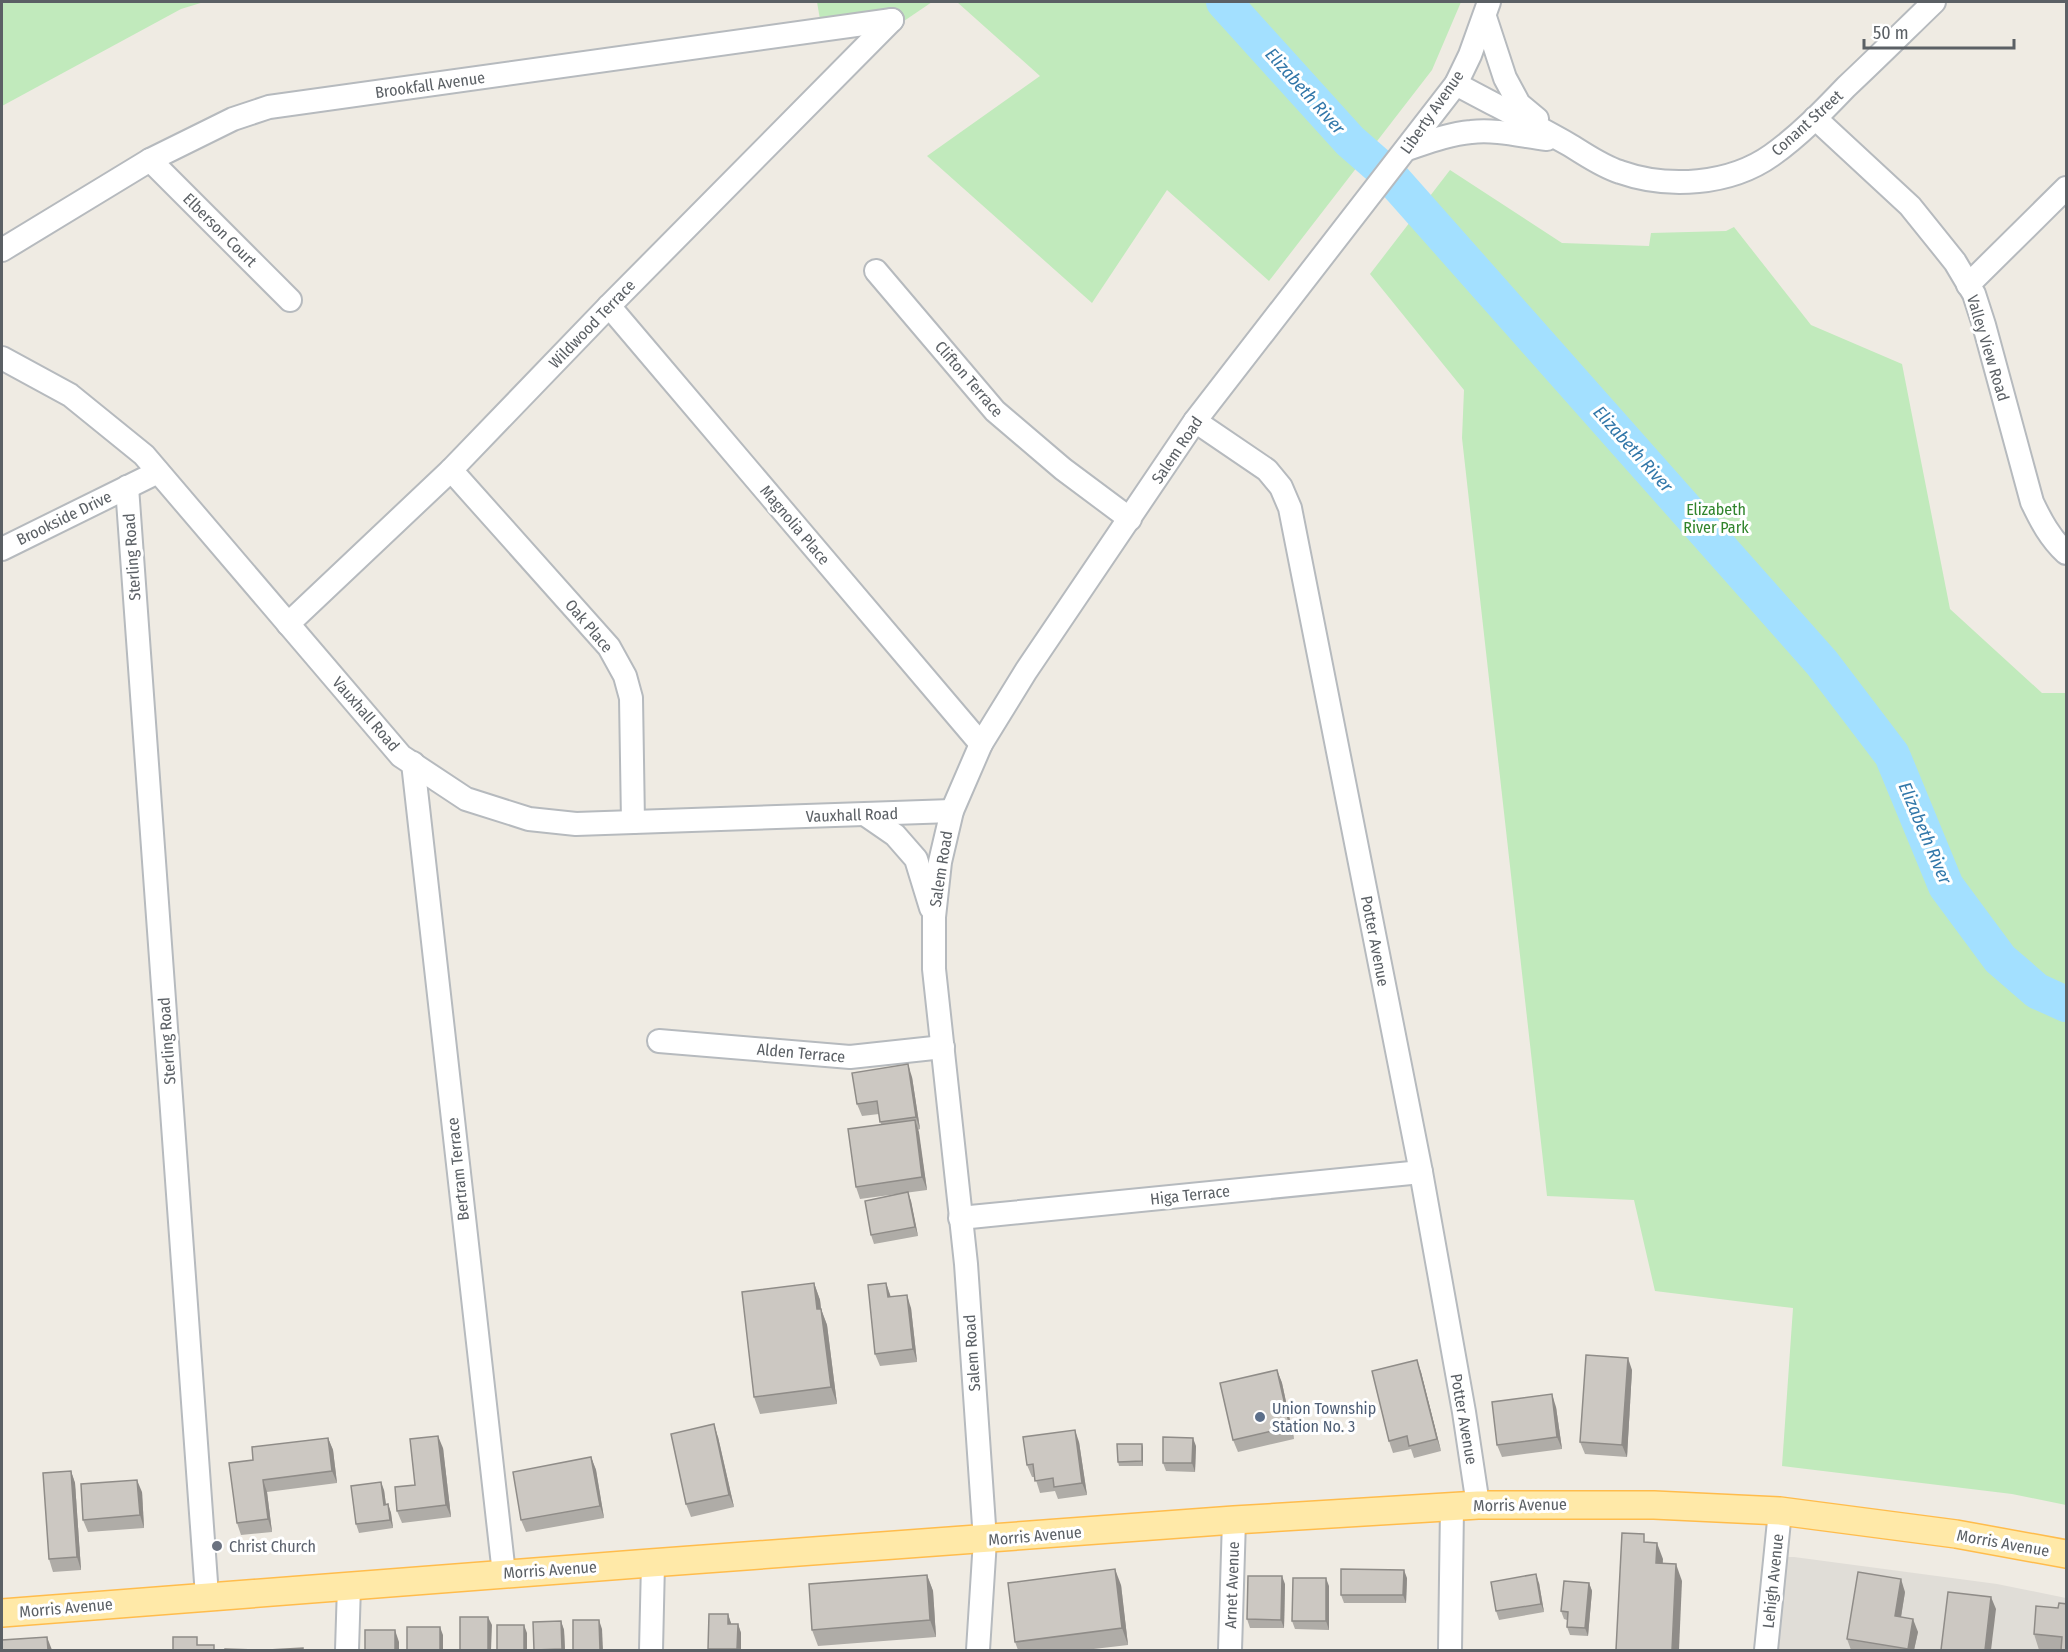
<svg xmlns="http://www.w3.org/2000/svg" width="2068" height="1652" font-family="'Fira Sans Condensed',sans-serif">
	<rect width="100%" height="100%" fill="#efebe3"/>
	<polygon fill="#e0ddd7" points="1774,1557 1794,1557 1997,1584 2066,1598 2066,1650 1761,1650"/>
	<g fill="#c1eabc">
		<polygon points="2,2 204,2 181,9 2,106"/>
		<polygon points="817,2 932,2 876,40 822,31"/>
		<polygon points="957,2 1461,2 1432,70 1269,281 1167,190 1092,303 927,156 1040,76"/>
		<polygon points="1450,170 1562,243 1649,246 1651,233 1726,231 1734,227 1811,325 1902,364 1950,609 2042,693 2066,693 2066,1505 2012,1494 1782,1466 1793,1308 1655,1291 1634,1200 1547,1196 1462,438 1464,390 1370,274"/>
	</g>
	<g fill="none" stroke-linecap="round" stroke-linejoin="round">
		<polyline stroke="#a3e0ff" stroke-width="36" points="1224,2 1350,141 1390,176 1822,663 1892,755 1946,886 2000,959 2037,991 2066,1004"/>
		<g stroke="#b6babe" stroke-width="26">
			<g id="minor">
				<polyline points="1485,17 1505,78 1519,104 1537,119"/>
				<path d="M1456 84C1493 104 1531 123 1568 144 1585 154 1601 166 1620 172 1668 189 1730 185 1772 155 1800 135 1823 111 1846 87 1876 59 1905 30 1934 2"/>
				<path d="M1815 118 1910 206 1955 262 1974 294 1984 325 2032 502C2041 521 2050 538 2066 553"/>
				<path d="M1407 149C1428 142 1449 134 1471 132 1496 129 1522 136 1547 139"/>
				<polyline points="150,160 290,300"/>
				<polyline points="2,250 150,160 233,119 269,107 892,20"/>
				<polyline points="876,271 995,411 1063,469 1130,519"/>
				<polyline points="1968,285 2066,188"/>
				<polyline points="609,306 981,744"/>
				<polyline points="2,358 70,395 144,455 401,756 466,799 529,819 576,824 952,811"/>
				<polyline points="1195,421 1267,470 1281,487 1290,508 1421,1172 1464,1412 1478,1505"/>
				<polyline points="451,470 609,647 625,676 631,698 633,822"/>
				<polyline points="127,487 207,1596"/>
				<polyline points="2,549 158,472"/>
				<polyline points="288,624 451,470 609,306 892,20"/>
				<polyline points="413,763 504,1574"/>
				<polyline points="866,815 895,835 916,859 931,908"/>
				<polyline points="659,1041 850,1057 943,1047"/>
				<polyline points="960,1218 1421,1172"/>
				<polyline points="347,1650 349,1586"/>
				<polyline points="651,1650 653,1563"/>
				<polyline points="978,1650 985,1540 966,1264 934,969 934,917 940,862 952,811 981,744 1026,671 1195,421 1456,84 1470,55 1489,2"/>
				<polyline points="1230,1650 1234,1520"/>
				<polyline points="1450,1650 1452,1508"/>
				<polyline points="1766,1650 1780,1511"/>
			</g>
		</g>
		<g stroke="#ffbc4c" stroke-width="30">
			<polyline id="major" points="2,1613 637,1564 1234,1520 1478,1505 1654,1505 1780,1511 1956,1534 2066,1554"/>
		</g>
		<use href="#minor" stroke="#fff" stroke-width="22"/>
		<use href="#major" stroke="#ffe9a8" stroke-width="27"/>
	</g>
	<g fill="#afaca7">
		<polygon points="912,1077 920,1129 918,1130 927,1190 860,1199 856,1187 881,1124 879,1114 862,1116 857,1104"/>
		<polygon points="911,1201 918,1236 874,1244 871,1235"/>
		<polygon points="814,1283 820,1300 821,1309 827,1325 837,1404 760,1414 754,1397"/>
		<polygon points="886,1283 891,1297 911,1308 917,1362 880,1366 875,1354"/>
		<polygon points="1277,1370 1282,1383 1294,1439 1238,1452 1233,1440"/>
		<polygon points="1632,1370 1627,1457 1585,1454 1580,1442"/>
		<polygon points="1421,1372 1441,1451 1414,1458 1411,1449 1393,1453 1389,1441"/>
		<polygon points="1556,1407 1562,1449 1502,1457 1497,1445"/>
		<polygon points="718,1437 734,1507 691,1517 686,1504"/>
		<polygon points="328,1438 333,1450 337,1483 267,1492 272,1532 241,1535 237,1523 253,1460"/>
		<polygon points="1079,1442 1087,1495 1058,1499 1055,1491 1040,1493 1035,1477 1032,1477 1027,1465"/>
		<polygon points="1142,1444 1143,1448 1143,1466 1119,1466 1118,1462"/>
		<polygon points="1196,1446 1195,1472 1166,1471 1163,1463"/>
		<polygon points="443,1448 451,1517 402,1523 397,1511 415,1485"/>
		<polygon points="591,1457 596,1470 604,1518 526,1532 521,1520"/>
		<polygon points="71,1471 75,1483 81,1570 53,1572 49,1559"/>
		<polygon points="384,1490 386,1505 388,1504 391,1513 393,1528 359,1533 356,1524"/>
		<polygon points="142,1492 144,1528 88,1532 83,1520"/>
		<polygon points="927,1575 933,1591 936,1637 818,1646 812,1630"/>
		<polygon points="1407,1578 1406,1603 1344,1603 1341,1595"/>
		<polygon points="1539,1583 1544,1612 1499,1620 1496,1611"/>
		<polygon points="1589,1583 1592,1591 1588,1636 1570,1635 1567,1627 1567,1620 1564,1619 1561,1611"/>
		<polygon points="1285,1584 1284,1628 1250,1628 1247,1619"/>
		<polygon points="1121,1585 1128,1645 1085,1650 1018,1650 1015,1642"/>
		<polygon points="1329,1586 1329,1630 1295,1629 1292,1621"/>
		<polygon points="1905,1592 1901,1617 1918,1632 1914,1650 1851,1650 1847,1639"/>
		<polygon points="2058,1608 2067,1650 2039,1650 2034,1634"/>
		<polygon points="728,1614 731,1624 738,1624 741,1633 741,1650 709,1650 708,1649"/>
		<polygon points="561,1621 564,1630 565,1650 534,1650"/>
	</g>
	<g fill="#8f8c88">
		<polygon points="908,1064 912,1077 920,1129 916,1117"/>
		<polygon points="915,1120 919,1132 927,1190 922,1177"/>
		<polygon points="908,1192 911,1201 918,1236 915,1227"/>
		<polygon points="814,1283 820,1300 821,1309 827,1325 837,1404 831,1387 817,1309"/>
		<polygon points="886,1283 890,1295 892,1310 888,1297"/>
		<polygon points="907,1295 911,1308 917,1362 913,1349"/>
		<polygon points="1628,1358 1632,1370 1627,1457 1622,1445"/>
		<polygon points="1417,1360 1421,1372 1441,1451 1437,1439"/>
		<polygon points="1277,1370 1282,1383 1294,1439 1290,1427"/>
		<polygon points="1552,1394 1556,1407 1562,1449 1557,1437"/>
		<polygon points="714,1424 718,1437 734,1507 729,1495"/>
		<polygon points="1075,1430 1079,1442 1087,1495 1082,1483"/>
		<polygon points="438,1436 443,1448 451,1517 446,1505"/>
		<polygon points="328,1438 333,1450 337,1483 332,1471"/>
		<polygon points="1193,1438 1196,1446 1195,1472 1192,1463"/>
		<polygon points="1142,1444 1143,1448 1143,1466 1142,1461"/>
		<polygon points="591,1457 596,1470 604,1518 600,1506"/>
		<polygon points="71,1471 75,1483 81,1570 77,1557"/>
		<polygon points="137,1480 142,1492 144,1528 140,1515"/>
		<polygon points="263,1480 267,1492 272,1532 268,1519"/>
		<polygon points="381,1482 384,1490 387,1513 384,1505"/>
		<polygon points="388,1504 391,1513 393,1528 390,1520"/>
		<polygon points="1657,1543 1663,1559 1662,1580 1656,1563"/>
		<polygon points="1676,1564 1682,1581 1679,1650 1672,1650"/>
		<polygon points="1115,1569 1121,1585 1128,1645 1122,1628"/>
		<polygon points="1404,1570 1407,1578 1406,1603 1403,1595"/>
		<polygon points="1536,1574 1539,1583 1544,1612 1541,1604"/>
		<polygon points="927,1575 933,1591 936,1637 930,1620"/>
		<polygon points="1282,1576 1285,1584 1284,1628 1281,1620"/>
		<polygon points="1326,1578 1329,1586 1329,1630 1326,1621"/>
		<polygon points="1901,1579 1905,1592 1899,1629 1895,1616"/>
		<polygon points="1589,1583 1592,1591 1588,1636 1585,1628"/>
		<polygon points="1991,1597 1996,1609 1991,1650 1985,1650"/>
		<polygon points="728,1614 731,1623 731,1633 728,1624"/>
		<polygon points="488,1617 492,1625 491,1650 488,1650"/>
		<polygon points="1913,1619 1918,1632 1914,1650 1909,1650 1908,1649"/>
		<polygon points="599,1620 602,1629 603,1650 600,1650"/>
		<polygon points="561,1621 564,1630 565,1650 562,1650 562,1649"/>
		<polygon points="738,1624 741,1633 741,1650 738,1650 737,1649"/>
		<polygon points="524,1625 527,1633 527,1650 524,1650"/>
		<polygon points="440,1627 443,1635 443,1650 440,1650"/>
		<polygon points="395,1630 399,1642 399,1650 395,1650"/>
		<polygon points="47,1637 52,1650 48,1650"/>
	</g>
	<g fill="#ccc8c2" stroke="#8f8c88" stroke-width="1.5">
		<polygon points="908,1064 916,1117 880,1122 877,1101 857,1104 852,1073"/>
		<polygon points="915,1120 922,1177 856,1187 848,1129"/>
		<polygon points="908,1192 915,1227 871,1235 865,1201"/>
		<polygon points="814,1283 817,1309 821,1309 831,1387 754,1397 742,1292"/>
		<polygon points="886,1283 888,1297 907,1295 913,1349 875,1354 868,1285"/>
		<polygon points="1586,1355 1628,1358 1622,1445 1580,1442"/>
		<polygon points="1417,1360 1437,1439 1409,1446 1407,1436 1389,1441 1372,1371"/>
		<polygon points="1277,1370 1290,1427 1233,1440 1220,1383"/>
		<polygon points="1552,1394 1557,1437 1497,1445 1492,1402"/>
		<polygon points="714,1424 729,1495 686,1504 671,1434"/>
		<polygon points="1075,1430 1082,1483 1054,1487 1053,1478 1035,1481 1033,1464 1027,1465 1023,1437"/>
		<polygon points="438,1436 446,1505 397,1511 395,1487 415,1485 410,1439"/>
		<polygon points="1163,1437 1193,1438 1192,1463 1163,1463"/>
		<polygon points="328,1438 332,1471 263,1480 268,1519 237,1523 229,1463 253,1460 252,1447"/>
		<polygon points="1117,1444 1142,1444 1142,1461 1118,1462"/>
		<polygon points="591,1457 600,1506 521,1520 513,1472"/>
		<polygon points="71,1471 77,1557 49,1559 43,1473"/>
		<polygon points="137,1480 140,1515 83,1520 81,1484"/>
		<polygon points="381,1482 384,1505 388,1504 390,1520 356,1524 351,1486"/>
		<polygon points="1622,1533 1644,1534 1644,1542 1657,1543 1656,1563 1676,1564 1672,1650 1616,1650"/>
		<polygon points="1115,1569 1122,1628 1015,1642 1008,1583"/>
		<polygon points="1341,1569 1404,1570 1403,1595 1341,1595"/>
		<polygon points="1858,1572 1901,1579 1895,1616 1913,1619 1908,1649 1847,1639"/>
		<polygon points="1536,1574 1541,1604 1496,1611 1491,1582"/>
		<polygon points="927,1575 930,1620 812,1630 809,1584"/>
		<polygon points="1248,1576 1282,1576 1281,1620 1247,1619"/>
		<polygon points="1293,1578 1326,1578 1326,1621 1292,1621"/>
		<polygon points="1564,1581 1589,1583 1585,1628 1567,1627 1568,1612 1561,1611"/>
		<polygon points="1948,1592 1991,1597 1985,1650 1941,1650"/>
		<polygon points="2059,1603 2067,1604 2067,1650 2061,1650 2062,1637 2034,1634 2036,1606 2058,1608"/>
		<polygon points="709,1614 728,1614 728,1624 738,1624 737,1649 708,1649"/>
		<rect x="460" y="1617" width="28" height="33"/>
		<polygon points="573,1620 599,1620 600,1650 573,1650"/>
		<polygon points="561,1621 562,1649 534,1650 533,1622"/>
		<rect x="497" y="1625" width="27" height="25"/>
		<rect x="407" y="1627" width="33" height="23"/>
		<rect x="365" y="1630" width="30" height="20"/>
		<polygon points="47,1637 48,1650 2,1650 2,1640"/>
		<polygon points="173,1637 197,1637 197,1645 214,1645 214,1650 173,1650"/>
		<polygon points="303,1648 303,1650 268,1650"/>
		<polygon points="225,1649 260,1650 225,1650"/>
	</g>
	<circle fill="#5c6f8a" stroke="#fff" stroke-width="2" cx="1260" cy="1417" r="6"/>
	<circle fill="#6b7280" stroke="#fff" stroke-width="2" cx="217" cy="1546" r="6"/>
	<g text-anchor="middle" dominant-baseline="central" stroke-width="6" stroke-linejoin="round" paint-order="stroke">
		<g font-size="16" fill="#5b6065" stroke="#fff">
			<text transform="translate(430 85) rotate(-8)">Brookfall Avenue</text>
			<text transform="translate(1432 112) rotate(-55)">Liberty Avenue</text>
			<text transform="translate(1807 123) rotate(-42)">Conant Street</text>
			<text transform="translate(220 230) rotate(45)">Elberson Court</text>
			<text transform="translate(592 324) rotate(-46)">Wildwood Terrace</text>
			<text transform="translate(1988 348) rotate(73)">Valley View Road</text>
			<text transform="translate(969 379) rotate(49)">Clifton Terrace</text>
			<text transform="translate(1177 450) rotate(-56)">Salem Road</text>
			<text transform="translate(64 518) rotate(-26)">Brookside Drive</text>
			<text transform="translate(795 525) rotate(50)">Magnolia Place</text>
			<text transform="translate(132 557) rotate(-94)">Sterling Road</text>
			<text transform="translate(589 626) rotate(50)">Oak Place</text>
			<text transform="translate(366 714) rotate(49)">Vauxhall Road</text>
			<text transform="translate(852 815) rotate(-2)">Vauxhall Road</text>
			<text transform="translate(941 869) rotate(-81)">Salem Road</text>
			<text transform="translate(1375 941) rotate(79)">Potter Avenue</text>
			<text transform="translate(167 1041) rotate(-94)">Sterling Road</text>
			<text transform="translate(801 1053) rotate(5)">Alden Terrace</text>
			<text transform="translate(458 1169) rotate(-96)">Bertram Terrace</text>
			<text transform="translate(1190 1195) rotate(-6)">Higa Terrace</text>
			<text transform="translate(972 1353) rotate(-94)">Salem Road</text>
			<text transform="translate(1464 1419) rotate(80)">Potter Avenue</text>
			<text transform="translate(1520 1505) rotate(-1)">Morris Avenue</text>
			<text transform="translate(1035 1536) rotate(-5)">Morris Avenue</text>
			<text transform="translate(2003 1543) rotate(10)">Morris Avenue</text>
			<text transform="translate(550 1570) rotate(-4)">Morris Avenue</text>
			<text transform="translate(1773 1581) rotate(-84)">Lehigh Avenue</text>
			<text transform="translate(1232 1585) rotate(-88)">Arnet Avenue</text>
			<text transform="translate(66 1608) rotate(-5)">Morris Avenue</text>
		</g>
		<g font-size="16" fill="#30842b" stroke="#fff">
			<text x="1716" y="509">Elizabeth<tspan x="1716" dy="18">River Park</tspan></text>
		</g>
		<g font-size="16" fill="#4e5e75" stroke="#fff" text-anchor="start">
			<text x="1272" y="1408">Union Township<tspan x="1272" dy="18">Station No. 3</tspan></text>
		</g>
		<g font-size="16" fill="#5b616d" stroke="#fff" text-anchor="start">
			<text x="229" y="1546">Christ Church</text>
		</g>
		<g font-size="18" font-style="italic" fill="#3177a9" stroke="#fff">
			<text transform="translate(1305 91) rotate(48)">Elizabeth River</text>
			<text transform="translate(1633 449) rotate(48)">Elizabeth River</text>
			<text transform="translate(1925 833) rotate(67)">Elizabeth River</text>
		</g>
	</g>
	<rect width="2068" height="1652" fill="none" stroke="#5b6065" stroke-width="6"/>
	<path d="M1864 39v9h150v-9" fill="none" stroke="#5b6065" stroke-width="3"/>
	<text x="1873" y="39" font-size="18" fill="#5b6065" stroke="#ffffff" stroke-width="4.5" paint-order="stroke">50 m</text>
</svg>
